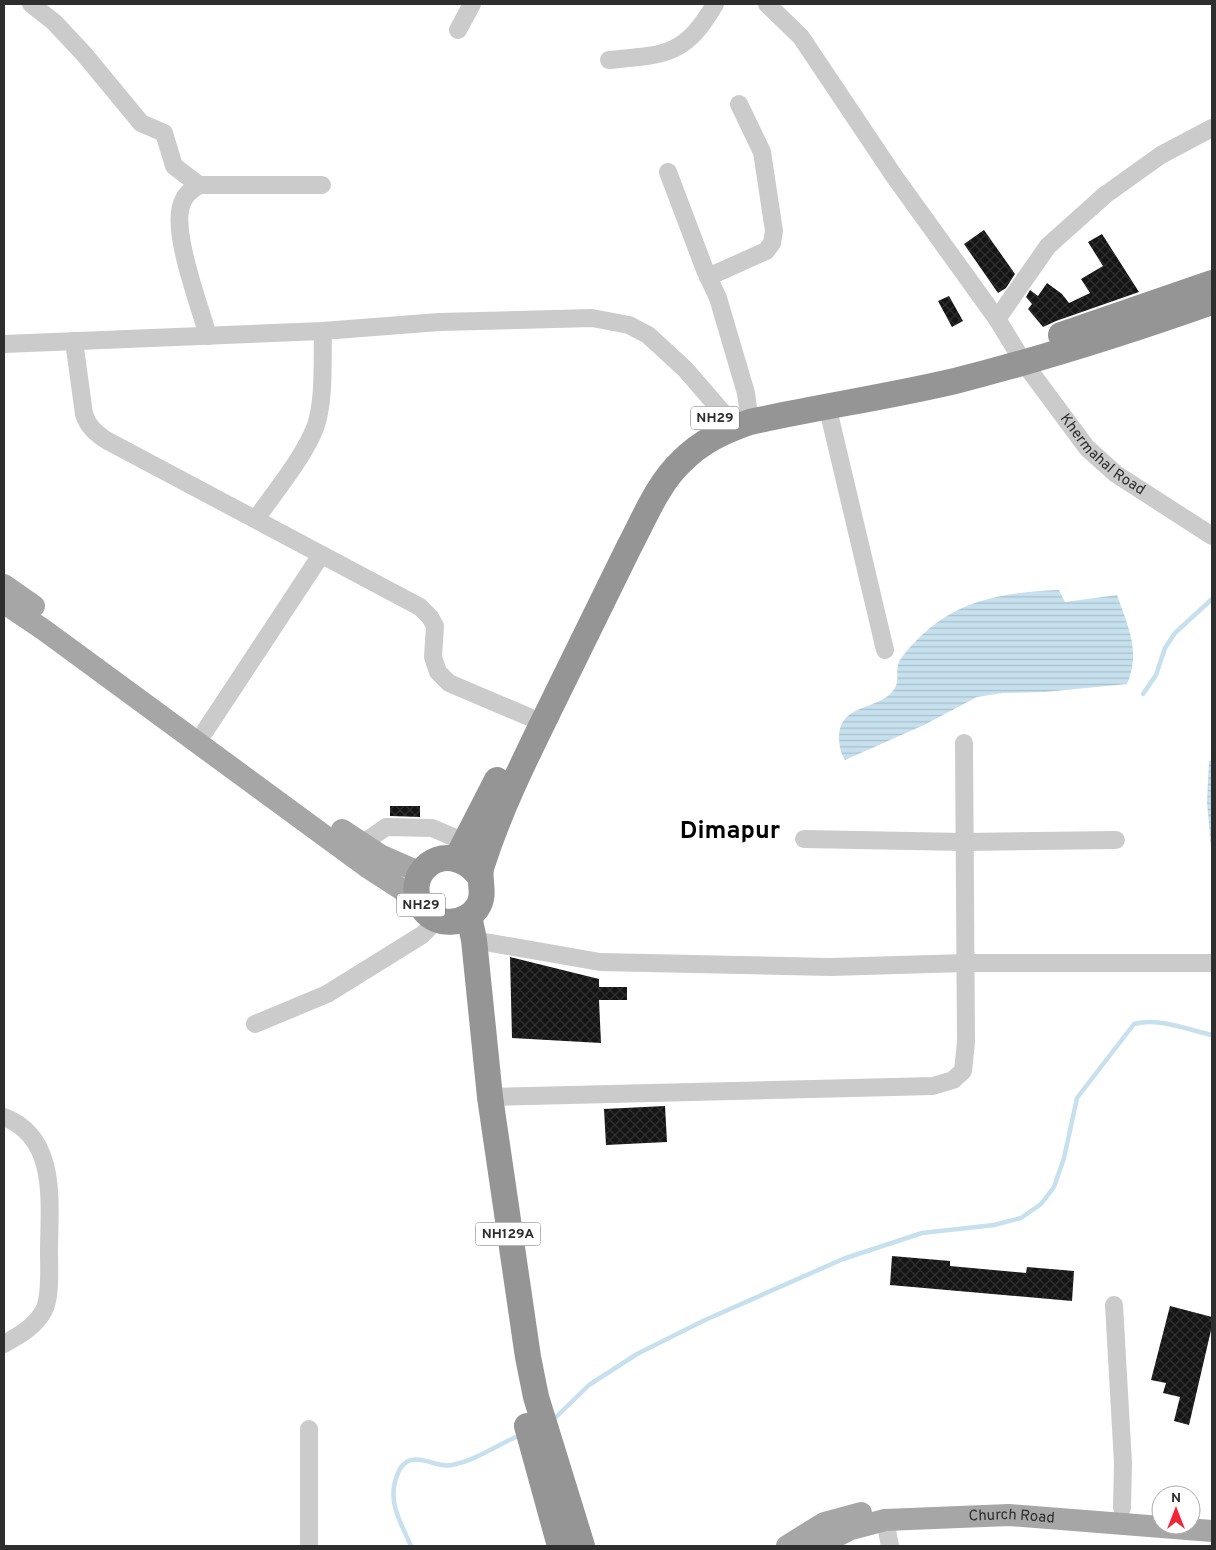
<svg xmlns="http://www.w3.org/2000/svg" width="1216" height="1550" font-family="Overpass,sans-serif">
	<defs>
		<pattern id="water-rules" width="6" height="5" patternUnits="userSpaceOnUse" patternTransform="scale(1.25)"><rect width="6" height="5" fill="#c6e0ee"/><path d="M0 2.5h6" fill="none" stroke="#aac0cc"/></pattern>
		<pattern id="building-cross-hatch" width="8" height="8" patternUnits="userSpaceOnUse" patternTransform="scale(1.25)"><rect width="8" height="8" fill="#151515"/><path d="M0 0l8 8M0 8l8-8" fill="none" stroke="#2f2f2f"/></pattern>
	</defs>
	<rect width="100%" height="100%" fill="#fff"/>
	<g fill="url(#water-rules)">
		<path d="M1059 590 1065 602 1117 595C1128 627 1141 651 1127 684L1045 692 1003 693 977 697 924 725 845 760C840 752 839 744 839 735 841 706 873 709 889 695 905 681 891 671 902 657 945 602 994 593 1059 590Z"/>
		<polygon points="1212,760 1212,859 1207,802 1209,761"/>
	</g>
	<g fill="none" stroke-linecap="round" stroke-linejoin="round">
		<g stroke="#c6e0ee" stroke-width="4.5">
			<polyline points="1143,694 1156,675 1165,648 1175,633 1212,599"/>
			<path d="M553 1420 589 1385 637 1354 705 1320 843 1259 922 1233 994 1225 1021 1218 1041 1204 1054 1187 1064 1158 1077 1098 1134 1024C1158 1017 1188 1030 1212 1035"/>
			<path d="M411 1546C400 1521 386 1500 398 1473 400 1468 404 1462 411 1460 425 1457 438 1468 452 1465 474 1461 496 1446 516 1437"/>
		</g>
	</g>
	<g fill="url(#building-cross-hatch)">
		<polygon points="984,230 1015,274 1006,288 998,293 964,244"/>
		<polygon points="1102,234 1139,292 1056,321 1043,327 1028,309 1032,304 1026,297 1030,290 1038,296 1047,283 1062,294 1069,303 1090,293 1081,279 1103,266 1088,242"/>
		<polygon points="949,296 963,321 952,327 938,301"/>
		<polygon points="390,806 420,806 420,817 390,816"/>
		<polygon points="510,957 599,979 599,987 627,987 627,1000 599,1000 601,1043 512,1038"/>
		<polygon points="665,1106 667,1142 606,1145 604,1109"/>
		<polygon points="892,1256 950,1261 950,1266 1026,1273 1027,1267 1074,1271 1072,1301 890,1285"/>
		<polygon points="1170,1306 1212,1317 1212,1326 1189,1425 1174,1421 1180,1397 1163,1393 1166,1383 1151,1380"/>
	</g>
	<g fill="none" stroke-linecap="round" stroke-linejoin="round">
		<g stroke="#cbcbcb" stroke-width="18">
			<polyline points="31,4 54,22 84,54 141,123 164,133 174,166 199,185"/>
			<path id="s1" d="M767 4 801 37 894 176 997 319 1024 363 1087 448 1116 474 1212 536"/>
			<polyline points="458,30 472,4"/>
			<path d="M609 60C665 55 685 56 715 4"/>
			<polyline points="668,172 705,270 718,298 746,393 748,408"/>
			<polyline points="708,277 766,251 772,243 774,231 762,152 739,104"/>
			<polyline points="997,319 1048,246 1105,195 1161,155 1212,128"/>
			<path d="M208 336C200 306 169 227 183 201 186 193 192 190 199 185H322"/>
			<path d="M74 341 84 414C88 427 96 433 106 440L420 607 430 617 435 626 433 657 438 672 449 683 529 717"/>
			<polyline points="4,344 323,331 439,322 592,318 629,325 648,335 685,369 724,414"/>
			<polyline points="827,405 885,650"/>
			<path d="M256 519C276 490 302 460 315 428 325 401 322 359 323 331"/>
			<polyline points="205,731 321,555"/>
			<polyline points="804,839 964,842 1116,840"/>
			<polyline points="362,844 386,827 432,828 465,842"/>
			<polyline points="474,940 600,962 831,967 965,963 1212,963"/>
			<polyline points="255,1024 327,994 422,935 437,920"/>
			<polyline points="490,1097 933,1086 953,1080 963,1071 966,1042 964,743"/>
			<path d="M4 1117C59 1138 49 1205 49 1252 49 1267 51 1297 44 1310 36 1326 20 1335 4 1344"/>
			<polyline points="1114,1305 1123,1463 1122,1508"/>
			<polyline points="885,1520 890,1546"/>
			<polyline points="309,1546 309,1429"/>
		</g>
		<g stroke="#a6a6a6" stroke-width="22">
			<polyline points="4,585 34,606"/>
			<polyline points="4,603 44,630 367,867 418,900"/>
			<polyline points="342,830 380,855 421,873"/>
			<polyline points="787,1546 824,1523 861,1513"/>
			<path id="s2" d="M817 1546 851 1529 885 1520 1009 1515 1212 1531"/>
		</g>
		<g stroke="#959595" stroke-width="26">
			<polyline points="1061,335 1212,283"/>
			<polyline points="457,858 497,780"/>
			<path d="M478 874C445 835 398 875 424 910 437 927 465 925 477 908 487 894 477 879 482 865 500 809 525 759 551 706 577 653 603 600 629 547 644 519 658 483 682 461 702 441 724 431 750 422 818 407 887 397 955 381 1042 359 1127 332 1212 302"/>
			<polyline points="469,916 474,940 490,1097 528,1357 536,1397 582,1546"/>
			<polyline points="527,1426 560,1546"/>
		</g>
	</g>
	<g text-anchor="middle" dominant-baseline="central" stroke-width="5" stroke-linejoin="round" paint-order="stroke">
		<g fill="#fff" stroke="#6d6d6d" stroke-width="1">
			<rect x="691" y="406.5" width="48" height="23" rx="4"/>
			<rect x="397" y="893.5" width="48" height="23" rx="4"/>
			<rect x="475.5" y="1222.5" width="65" height="23" rx="4"/>
		</g>
		<g font-size="14" font-weight="bold" fill="#2e2e2e">
			<text x="715" y="418">NH29</text>
			<text x="421" y="905">NH29</text>
			<text x="508" y="1234">NH129A</text>
		</g>
		<g font-size="15" fill="#2e2e2e" stroke="#fff">
			<text stroke="none"><textPath href="#s1" startOffset="564">Khermahal Road</textPath></text>
			<text stroke="none"><textPath href="#s2" startOffset="200">Church Road</textPath></text>
		</g>
		<g font-size="25" font-weight="bold" fill="#000" stroke="#fff">
			<text x="730" y="832">Dimapur</text>
		</g>
	</g>
	<rect width="1216" height="1550" fill="none" stroke="#2e2e2e" stroke-width="10"/>
	<g transform="translate(1176 1510)"><circle r="24" fill="#ffffff" stroke="#ababab"/>
	<path d="M0-4L9 19L0 12L-9 19Z" fill="#f32338"/>
	<text y="-8" font-size="14" font-weight="bold" text-anchor="middle" fill="#2e2e2e">N</text>
	</g>
</svg>
